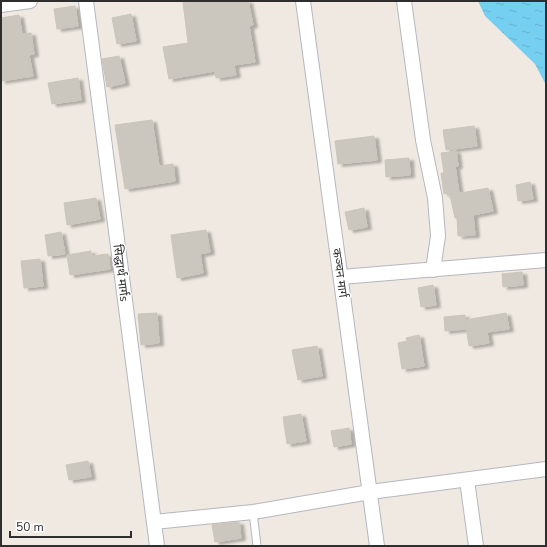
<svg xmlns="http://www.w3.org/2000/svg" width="547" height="547" font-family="'Nunito Sans','Noto Sans Devanagari',sans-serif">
	<defs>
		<pattern id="water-ripples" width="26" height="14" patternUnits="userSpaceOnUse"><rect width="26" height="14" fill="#75cff0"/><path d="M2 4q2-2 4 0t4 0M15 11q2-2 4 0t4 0" fill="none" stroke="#66b2ce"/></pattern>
		<filter id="shadow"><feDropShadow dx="4.5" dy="2.5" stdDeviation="1" flood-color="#0004"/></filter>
	</defs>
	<rect width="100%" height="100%" fill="#efe9e1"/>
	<polygon fill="url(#water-ripples)" points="478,1 543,1 546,4 546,85 535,64 485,16"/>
	<g fill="#cbc7bf" stroke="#cbc5ba" filter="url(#shadow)">
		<polygon points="194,1 248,1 253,25 249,26 255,62 234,65 236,75 216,78 215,71 169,79 163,47 188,43 183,2"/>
		<polygon points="75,6 78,26 57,29 54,9"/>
		<polygon points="131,14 136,41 117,44 112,18"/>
		<polygon points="19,15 22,34 31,33 34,54 29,55 33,76 1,81 1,18"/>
		<polygon points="119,56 125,83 107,87 102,59"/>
		<polygon points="78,78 81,100 52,104 48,83"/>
		<polygon points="152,120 159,166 173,164 175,181 125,189 115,125"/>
		<polygon points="474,126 477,146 446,150 443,130"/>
		<polygon points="374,136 377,160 338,164 335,141"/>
		<polygon points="456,151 458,166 455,166 459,193 447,195 447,193 444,194 441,173 444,173 441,153"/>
		<polygon points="409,158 410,175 386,177 385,160"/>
		<polygon points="530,182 533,199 518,201 516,185"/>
		<polygon points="488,188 493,211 473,215 475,235 458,236 457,218 455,218 450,195"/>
		<polygon points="96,198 100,219 67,225 64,203"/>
		<polygon points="364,208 367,227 349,230 345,212"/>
		<polygon points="206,230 210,252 200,254 203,273 177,278 171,235"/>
		<polygon points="61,232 65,254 48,256 45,235"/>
		<polygon points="91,251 91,256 108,254 110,269 70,275 67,255"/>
		<polygon points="40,259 43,286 24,288 21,261"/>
		<polygon points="522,272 523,285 503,287 502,274"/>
		<polygon points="433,285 436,305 421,307 418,288"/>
		<polygon points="157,313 159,343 141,345 138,314"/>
		<polygon points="506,313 509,329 487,332 489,343 469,346 465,320"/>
		<polygon points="465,315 466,329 445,331 444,317"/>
		<polygon points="419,335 424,366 402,369 398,343 407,341 406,338"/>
		<polygon points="317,346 322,376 298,380 292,350"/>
		<polygon points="301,414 306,441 287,444 283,417"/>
		<polygon points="349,428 351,444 334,447 331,431"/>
		<polygon points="88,461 91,477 69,480 66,465"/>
		<polygon points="239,522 241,538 215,542 212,525"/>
	</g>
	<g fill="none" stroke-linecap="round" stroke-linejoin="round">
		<g stroke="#b4b7c1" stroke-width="9">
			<polyline id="service" points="253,512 257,546"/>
		</g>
		<g stroke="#b4b7c1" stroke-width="16">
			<g id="minor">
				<polyline points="86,1 157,546"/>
				<polyline points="303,1 377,546"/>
				<polyline points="404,1 423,140 435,198 438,236 433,270"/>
				<polyline points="1,5 30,1"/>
				<polyline points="341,277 546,260"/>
				<polyline points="467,480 476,546"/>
				<polyline points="154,522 253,512 370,492 546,469"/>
			</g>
		</g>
		<use href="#service" stroke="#fff" stroke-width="7"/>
		<use href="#minor" stroke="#fff" stroke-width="14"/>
	</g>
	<g text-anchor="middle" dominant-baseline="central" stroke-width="3" stroke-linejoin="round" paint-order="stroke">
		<g font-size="12" fill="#2e2e2e" stroke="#fff">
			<text transform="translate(121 273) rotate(83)">सिद्धार्थ मार्गs</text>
			<text transform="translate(340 273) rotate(82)">कञ्चन मार्ग</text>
		</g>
	</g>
	<rect width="547" height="547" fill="none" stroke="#2e2e2e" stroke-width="4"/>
	<path d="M10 531v6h121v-6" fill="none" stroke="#2e2e2e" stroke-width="2"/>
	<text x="16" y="531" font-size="12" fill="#2e2e2e" stroke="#ffffff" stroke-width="3" paint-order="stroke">50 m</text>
</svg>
